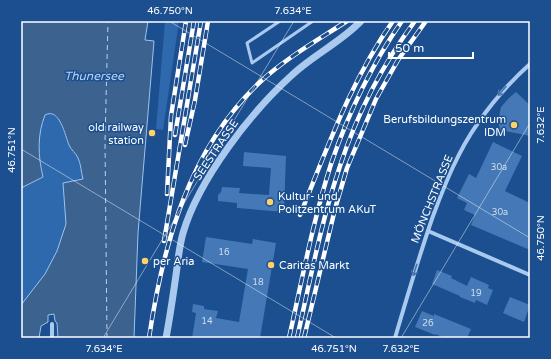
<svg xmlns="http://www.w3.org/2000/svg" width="551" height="359" font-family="'Varela Round',sans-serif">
	<rect width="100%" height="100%" fill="#1b4f8f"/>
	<g fill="#2e69ad">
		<polygon points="165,21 179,21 163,130 156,129"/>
		<path d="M48 113H53L60 121 69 145 78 157 83 179 63 183C64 195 67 212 66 224 62 251 40 286 21 305V188L43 177C38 155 37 135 45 114Z"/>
	</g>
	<path fill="#3c6290" stroke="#9cc4f0" d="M21 21H148L145 40 154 41 138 233 134 338H58L57 323 55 321 54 314 48 315V322L41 326 39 338H21V305L45 274 57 251 66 224 63 183 83 179C81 172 81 164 78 158 76 153 71 150 69 145 65 136 60 107 45 115 37 135 38 156 43 177L21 188Z"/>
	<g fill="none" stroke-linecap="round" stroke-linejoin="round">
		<polyline stroke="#b5d3f5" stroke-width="1" stroke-dasharray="5 4" stroke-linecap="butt" points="107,338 105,141 108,21"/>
	</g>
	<g fill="#4478b7">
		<polygon points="516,92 530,105 530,136 500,130 498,121 501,107 509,98"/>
		<polygon points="493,142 522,156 505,191 530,203 530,250 471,225 475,215 464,210 467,203 457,198 469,174 476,178"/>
		<polygon points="244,152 286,156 284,212 237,208 237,203 218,201 218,195 221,192 222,187 240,188 239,193 269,195 271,168 243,166"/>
		<polygon points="206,237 252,244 253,239 276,243 260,338 192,338 196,313 192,312 193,304 204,306 204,309 218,311 216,318 239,322 248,269 202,262"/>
		<polygon points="437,270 452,276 451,278 467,286 471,277 489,285 488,288 493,290 487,305 476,300 475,303 460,297 460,296 432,284"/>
		<polygon points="510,297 530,305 524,322 503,313"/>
		<polygon points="422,311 434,316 434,314 471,329 467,338 445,338 435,334 435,335 415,327"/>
	</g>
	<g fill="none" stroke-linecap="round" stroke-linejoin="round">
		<polyline stroke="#a9c9ee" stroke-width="3" points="280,21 247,43 252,63 313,21"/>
		<g stroke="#a9c9ee" stroke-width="4">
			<polyline points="428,231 530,275"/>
			<polyline points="52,324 52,338"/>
			<path d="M395 338C407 297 419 256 433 216 445 184 458 151 478 123 493 101 510 82 530 64"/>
		</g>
		<path stroke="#a9c9ee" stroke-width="7" d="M166 338C170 317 173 296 176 275 178 261 179 247 183 233 199 179 250 113 292 75 313 55 341 42 361 21"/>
		<g stroke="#fff" stroke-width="4.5">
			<g id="rail">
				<polyline points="175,135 194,21"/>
				<polyline points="185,145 195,100 208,21"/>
				<polyline points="167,194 171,116 186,21"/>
				<path d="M300 215C327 149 351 80 393 21"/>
				<polyline points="164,241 201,21"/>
				<path d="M149 338C163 244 189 149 260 82 286 58 318 40 347 21"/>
				<path d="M289 338C302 280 313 221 331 164 348 114 372 64 402 21"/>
				<path d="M297 338C310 281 321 222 340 166 357 114 382 65 415 21"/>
				<polyline points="304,338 335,209 347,168 376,99 398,60 426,21"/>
			</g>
		</g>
		<use href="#rail" stroke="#1b4f8f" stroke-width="3" stroke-dasharray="9" stroke-linecap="butt"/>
	</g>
	<defs><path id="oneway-shaft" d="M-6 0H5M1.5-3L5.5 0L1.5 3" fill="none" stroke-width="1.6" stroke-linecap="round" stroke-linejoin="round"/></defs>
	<g stroke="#4674ac">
		<use href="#oneway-shaft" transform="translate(502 91) rotate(132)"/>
		<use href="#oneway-shaft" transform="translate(415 270) rotate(108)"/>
	</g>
	<path fill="none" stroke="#fff" stroke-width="1" stroke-opacity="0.45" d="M169 21 530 238M529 21H530M21 149 336 338M103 338 294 21M401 338 530 123"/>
	<g fill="#ffd166" stroke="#1b4f8f" stroke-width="1.5">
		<circle cx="514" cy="125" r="4"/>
		<circle cx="152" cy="133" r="4"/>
		<circle cx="270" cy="202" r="4"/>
		<circle cx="145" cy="261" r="4"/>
		<circle cx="271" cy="265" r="4"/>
	</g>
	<g text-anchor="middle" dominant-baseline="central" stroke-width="3" stroke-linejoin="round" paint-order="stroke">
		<g font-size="9" fill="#d0dded">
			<text x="499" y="167">30a</text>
			<text x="500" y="212">30a</text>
			<text x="224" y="252">16</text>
			<text x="258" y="282">18</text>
			<text x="476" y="293">19</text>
			<text x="207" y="321">14</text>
			<text x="428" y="323">26</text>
		</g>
		<g font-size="11" fill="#fff" stroke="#1b4f8f" text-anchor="start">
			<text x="506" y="119" text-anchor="end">Berufsbildungszentrum<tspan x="506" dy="13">IDM</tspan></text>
			<text x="144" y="127" text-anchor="end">old railway<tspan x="144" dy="13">station</tspan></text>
			<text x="278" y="196">Kultur- und<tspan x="278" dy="13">Politzentrum AKuT</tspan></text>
			<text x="153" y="261">per Aria</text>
			<text x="279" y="265">Caritas Markt</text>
		</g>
		<g font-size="11" fill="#fff" stroke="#1b4f8f">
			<text transform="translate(216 150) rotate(-56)">SEESTRASSE</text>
			<text transform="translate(432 199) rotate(-68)">MÖNCHSTRASSE</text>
		</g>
		<g font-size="12" font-style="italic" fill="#b5d3f5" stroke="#1b4f8f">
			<text x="94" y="76">Thunersee</text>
		</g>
	</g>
	<rect width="551" height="359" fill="none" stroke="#1b4f8f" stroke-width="44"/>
	<path d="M389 52v6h84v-6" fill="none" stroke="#ffffff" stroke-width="2"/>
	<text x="395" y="52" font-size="12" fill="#ffffff" stroke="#1b4f8f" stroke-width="3" paint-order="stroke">50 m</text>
	<rect x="22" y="22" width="507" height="315" fill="none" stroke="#fff" stroke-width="1.5"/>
	<g font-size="10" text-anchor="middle" fill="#fff">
		<text x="170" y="14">46.750°N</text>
		<text x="293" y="14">7.634°E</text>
		<text transform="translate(540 125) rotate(-90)" y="4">7.632°E</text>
		<text transform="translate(11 150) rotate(-90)" y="4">46.751°N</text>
		<text transform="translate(540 238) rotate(-90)" y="4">46.750°N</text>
		<text x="104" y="352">7.634°E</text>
		<text x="334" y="352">46.751°N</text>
		<text x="401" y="352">7.632°E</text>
	</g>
</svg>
